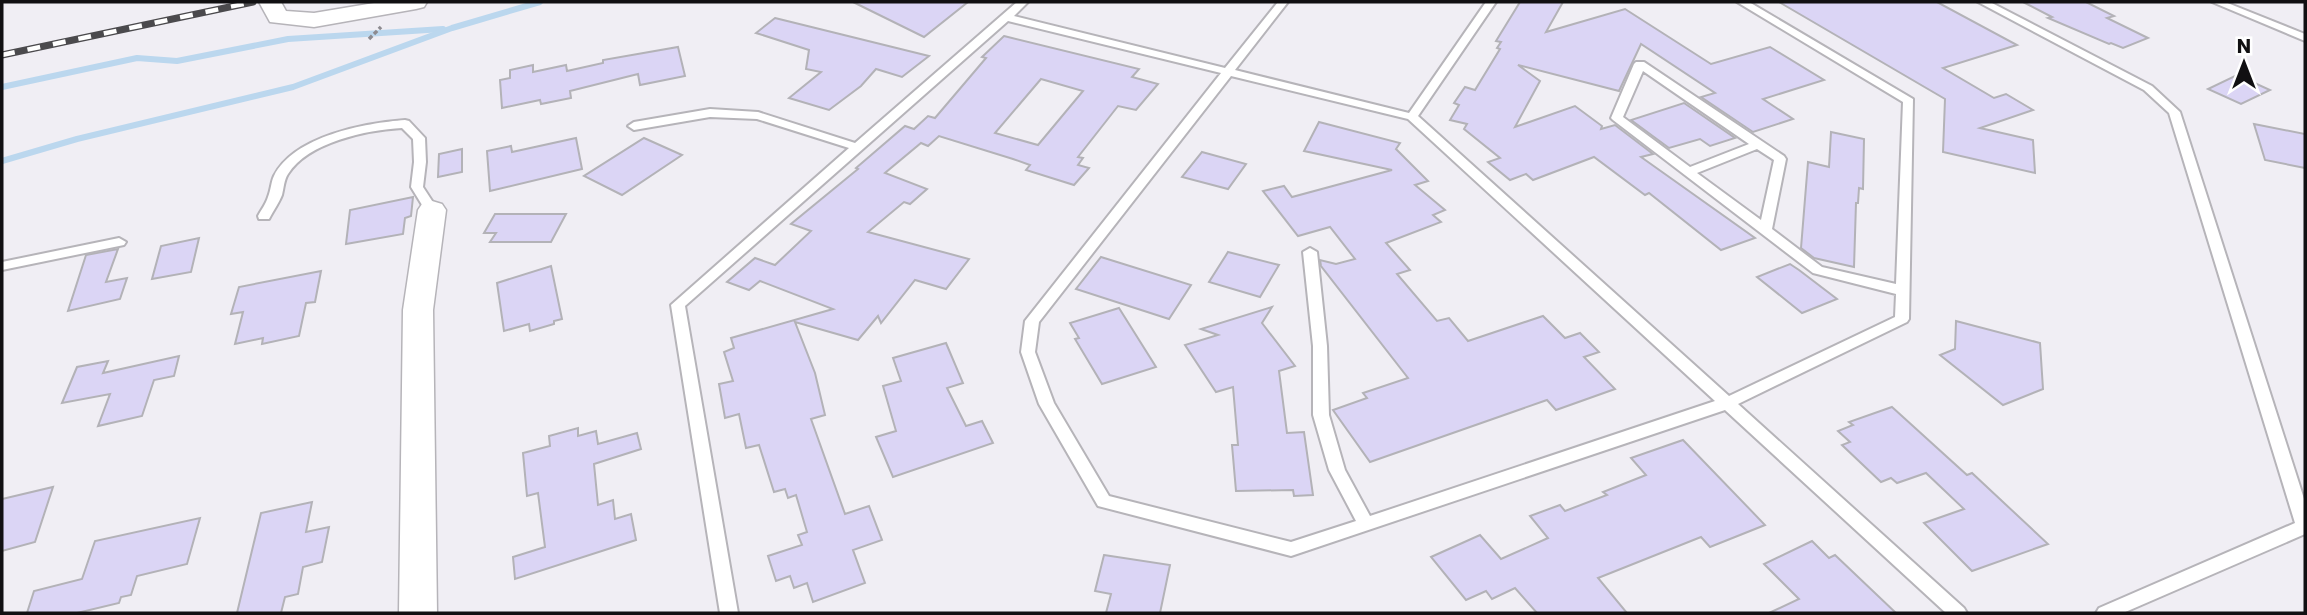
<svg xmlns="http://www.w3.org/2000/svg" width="2307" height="615" font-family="Poppins,sans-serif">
	<rect width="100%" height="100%" fill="#f0eef4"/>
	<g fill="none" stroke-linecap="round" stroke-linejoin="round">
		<g stroke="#bbd7ee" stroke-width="6">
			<polyline points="2,87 137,58 177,61 288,39 443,29"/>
			<polyline points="2,161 77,139 293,87 452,28 540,2"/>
		</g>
	</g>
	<g fill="#dbd5f5" stroke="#b3b2b7" stroke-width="2" fill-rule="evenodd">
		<polygon points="853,2 968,2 924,37"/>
		<polygon points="1520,2 1563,2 1546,32 1625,9 1711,64 1770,47 1824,80 1763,99 1793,119 1753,132 1701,97 1715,93 1641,44 1619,91 1518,65 1540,81 1515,127 1575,106 1602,126 1601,129 1615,125 1653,154 1641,157 1755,238 1721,250 1649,193 1645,195 1594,157 1533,180 1526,174 1510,180 1488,162 1500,158 1464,129 1467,124 1450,120 1459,105 1454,103 1465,87 1475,90 1500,49 1497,48 1501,42 1496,41"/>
		<polygon points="1779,2 1937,2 2017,45 1943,68 1994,98 2006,94 2033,110 1980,128 2033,140 2035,173 1943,152 1945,99"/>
		<polygon points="2023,2 2086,2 2114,16 2107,18 2148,38 2123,48 2111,43 2109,44 2048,18 2052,17"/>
		<polygon points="775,18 929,56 902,77 876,69 861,86 829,110 789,98 821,72 806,69 809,50 756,33"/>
		<path d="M1004 36 1139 69 1132 77 1158 84 1136 110 1118 106 1078 157 1083 158 1078 165 1089 168 1074 185 1026 170 1030 165 1013 159 939 136 928 146 921 143 885 173 927 189 910 204 904 202 868 232 969 259 946 289 915 280 881 323 878 316 858 340 795 322 815 373 825 415 811 419 845 514 869 506 882 540 853 550 865 583 813 602 807 583 794 588 790 576 776 581 768 556 802 545 798 535 807 532 796 495 788 498 785 489 774 492 759 445 746 448 739 414 725 418 719 384 733 381 724 352 734 348 731 338 833 309 760 281 749 290 727 282 755 258 775 265 811 231 791 224 858 169 856 168 905 126 914 129 928 116 935 118 986 58 982 57ZM1041 79 1083 91 1038 145 995 133Z"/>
		<polygon points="678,47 685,76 640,85 638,74 570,91 571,98 541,104 540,100 502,108 500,80 510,78 510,70 533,65 533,72 566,65 567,71 603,63 603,60"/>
		<polygon points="2237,75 2270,90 2241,104 2208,89"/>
		<polygon points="1684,103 1735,138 1710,146 1700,139 1669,148 1631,120"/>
		<polygon points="1319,122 1400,143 1396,149 1428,181 1415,185 1445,210 1433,215 1441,222 1386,243 1410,270 1397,274 1437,321 1449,318 1468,341 1543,316 1565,338 1580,333 1599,352 1584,357 1615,389 1556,410 1547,400 1370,462 1333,410 1367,398 1363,393 1408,378 1321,266 1320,260 1336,264 1355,259 1330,227 1298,236 1263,191 1284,186 1292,197 1392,170 1304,151"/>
		<polygon points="2254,124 2305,134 2305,168 2265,160"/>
		<polygon points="1831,132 1864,139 1863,189 1859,188 1858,203 1856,203 1854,267 1814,258 1801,248 1808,162 1829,167"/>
		<polygon points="576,138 582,169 490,191 487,151 511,146 512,152"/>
		<polygon points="644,138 682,155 622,195 584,176"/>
		<polygon points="462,149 462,172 438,177 439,154"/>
		<polygon points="1202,152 1246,164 1228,189 1182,177"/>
		<polygon points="413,197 411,216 405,218 403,234 346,244 350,210"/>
		<polygon points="495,214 566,214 551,242 490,242 496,233 484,233"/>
		<polygon points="199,238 191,272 152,279 161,246"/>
		<polygon points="118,249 106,282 127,278 120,299 68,311 86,255"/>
		<polygon points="1228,252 1279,265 1260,297 1209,282"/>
		<polygon points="1101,257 1191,285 1169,319 1076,289"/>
		<polygon points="1790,264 1799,270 1837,299 1802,313 1757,277"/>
		<polygon points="551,266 562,319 554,321 554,324 530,331 529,324 504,331 497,283"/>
		<polygon points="321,271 315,302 306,303 299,336 262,344 263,338 235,344 243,312 231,314 239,287"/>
		<polygon points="1272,307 1262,323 1295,366 1279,371 1287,433 1304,432 1313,495 1294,496 1293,490 1236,491 1232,445 1238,445 1233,387 1216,392 1185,345 1218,335 1201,329"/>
		<polygon points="1119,308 1156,367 1102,384 1075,339 1079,338 1070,323"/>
		<polygon points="1956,321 2040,343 2043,389 2003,405 1940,355 1955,349"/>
		<polygon points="946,343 963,383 947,388 966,426 982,421 993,443 893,477 876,437 896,431 883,386 901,381 893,358"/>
		<polygon points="179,356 174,376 154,380 142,416 98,426 110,394 62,403 77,367 108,361 103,373"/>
		<polygon points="1892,407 1967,475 1972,473 2048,544 1972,571 1924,523 1964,509 1926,473 1897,483 1891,478 1881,482 1842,445 1850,442 1838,431 1853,425 1849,422"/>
		<polygon points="578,428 578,436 596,431 598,444 637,433 641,449 594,464 598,505 613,500 615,519 631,514 636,540 515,579 513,557 545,547 538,493 527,496 523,453 550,446 549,436"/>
		<polygon points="1683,440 1765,525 1710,547 1701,537 1598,578 1627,613 1537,613 1515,588 1492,599 1486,591 1466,600 1431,557 1480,535 1501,559 1548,538 1530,516 1560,505 1565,511 1607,495 1603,492 1646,475 1631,458"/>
		<polygon points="53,487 35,542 2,551 2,499"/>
		<polygon points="312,502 306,532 329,527 322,562 303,567 298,594 285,597 281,613 237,613 261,513"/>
		<polygon points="200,518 187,564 137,576 131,595 121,597 119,603 77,613 27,613 34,591 82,579 95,541"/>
		<polygon points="1812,541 1829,558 1835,555 1896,613 1769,613 1799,599 1764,564"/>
		<polygon points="1104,555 1170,565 1160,613 1106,613 1111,594 1095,591"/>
	</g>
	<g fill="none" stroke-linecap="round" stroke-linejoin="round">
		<g stroke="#b6b4b9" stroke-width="4">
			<g id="lane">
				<path d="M1017 2H1028L1014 16 1225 68 1278 2H1288L1235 70 1409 113 1486 2H1496L1418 116 1729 396 1895 317 1896 294 1813 273 1613 120 1611 118 1634 64 1636 62H1644L1784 156 1786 159 1772 229 1822 267 1896 284 1903 102 1737 2H1749L1913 99 1909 319 1907 322 1738 404 1964 608 1967 613H1946L1725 410 1291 556 1098 506 1039 404 1021 352 1025 321 1221 73 1008 21 685 306 738 613H720L671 305 849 148 757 119 710 117 634 130 628 126 634 122 710 109 758 112 855 143ZM1643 71 1749 144 1690 167 1623 117ZM1231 76 1408 119 1715 401 1370 516 1345 470 1329 415 1327 346 1317 252 1310 248 1303 252 1313 346V415L1329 470 1356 521 1291 542 1109 496 1054 403 1035 352 1039 322ZM1757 149 1774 160 1761 220 1697 173Z"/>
				<polygon points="1978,2 1990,2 2152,86 2180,112 2305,502 2305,534 2123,613 2096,613 2099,608 2295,523 2169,113 2144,90"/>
				<polygon points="2212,2 2225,2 2305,34 2305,41"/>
				<path d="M405 120 409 121 425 138 426 162 423 187 438 210 437 213H427L411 187 414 162 413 139 402 128C367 130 308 142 288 174 284 180 284 187 282 195 279 203 273 211 269 219H259L258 216C261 210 266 204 268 197 271 190 271 182 274 176 294 136 365 123 405 120Z"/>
				<polygon points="119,238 126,242 124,245 2,270 2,262"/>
			</g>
		</g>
		<g stroke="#b6b4b9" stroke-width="3">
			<g id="street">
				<polygon points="259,2 281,2 286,11 314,13 380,2 427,2 424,7 416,9 314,27 270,22"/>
				<polygon points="432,201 442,204 446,210 433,310 437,613 399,613 403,310 418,210 422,204"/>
			</g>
		</g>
		<polyline stroke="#8d8b90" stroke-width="3.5" stroke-dasharray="4.5 2.5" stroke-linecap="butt" points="369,39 381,27"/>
		<use href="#lane" fill="#fff" fill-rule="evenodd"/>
		<use href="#street" fill="#fff" fill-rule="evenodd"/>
		<g stroke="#4b4a4d" stroke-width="7">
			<polyline id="rail" points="2,55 253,2"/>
		</g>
		<use href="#rail" stroke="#fff" stroke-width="4.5" stroke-dasharray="13" stroke-linecap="butt"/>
	</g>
	<rect width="2307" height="615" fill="none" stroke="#111012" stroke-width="7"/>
	<g transform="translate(2244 63)" stroke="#ffffff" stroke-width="5" paint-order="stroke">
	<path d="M0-5L12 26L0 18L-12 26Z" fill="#111012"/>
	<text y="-10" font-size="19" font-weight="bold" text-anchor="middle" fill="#111012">N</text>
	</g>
</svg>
